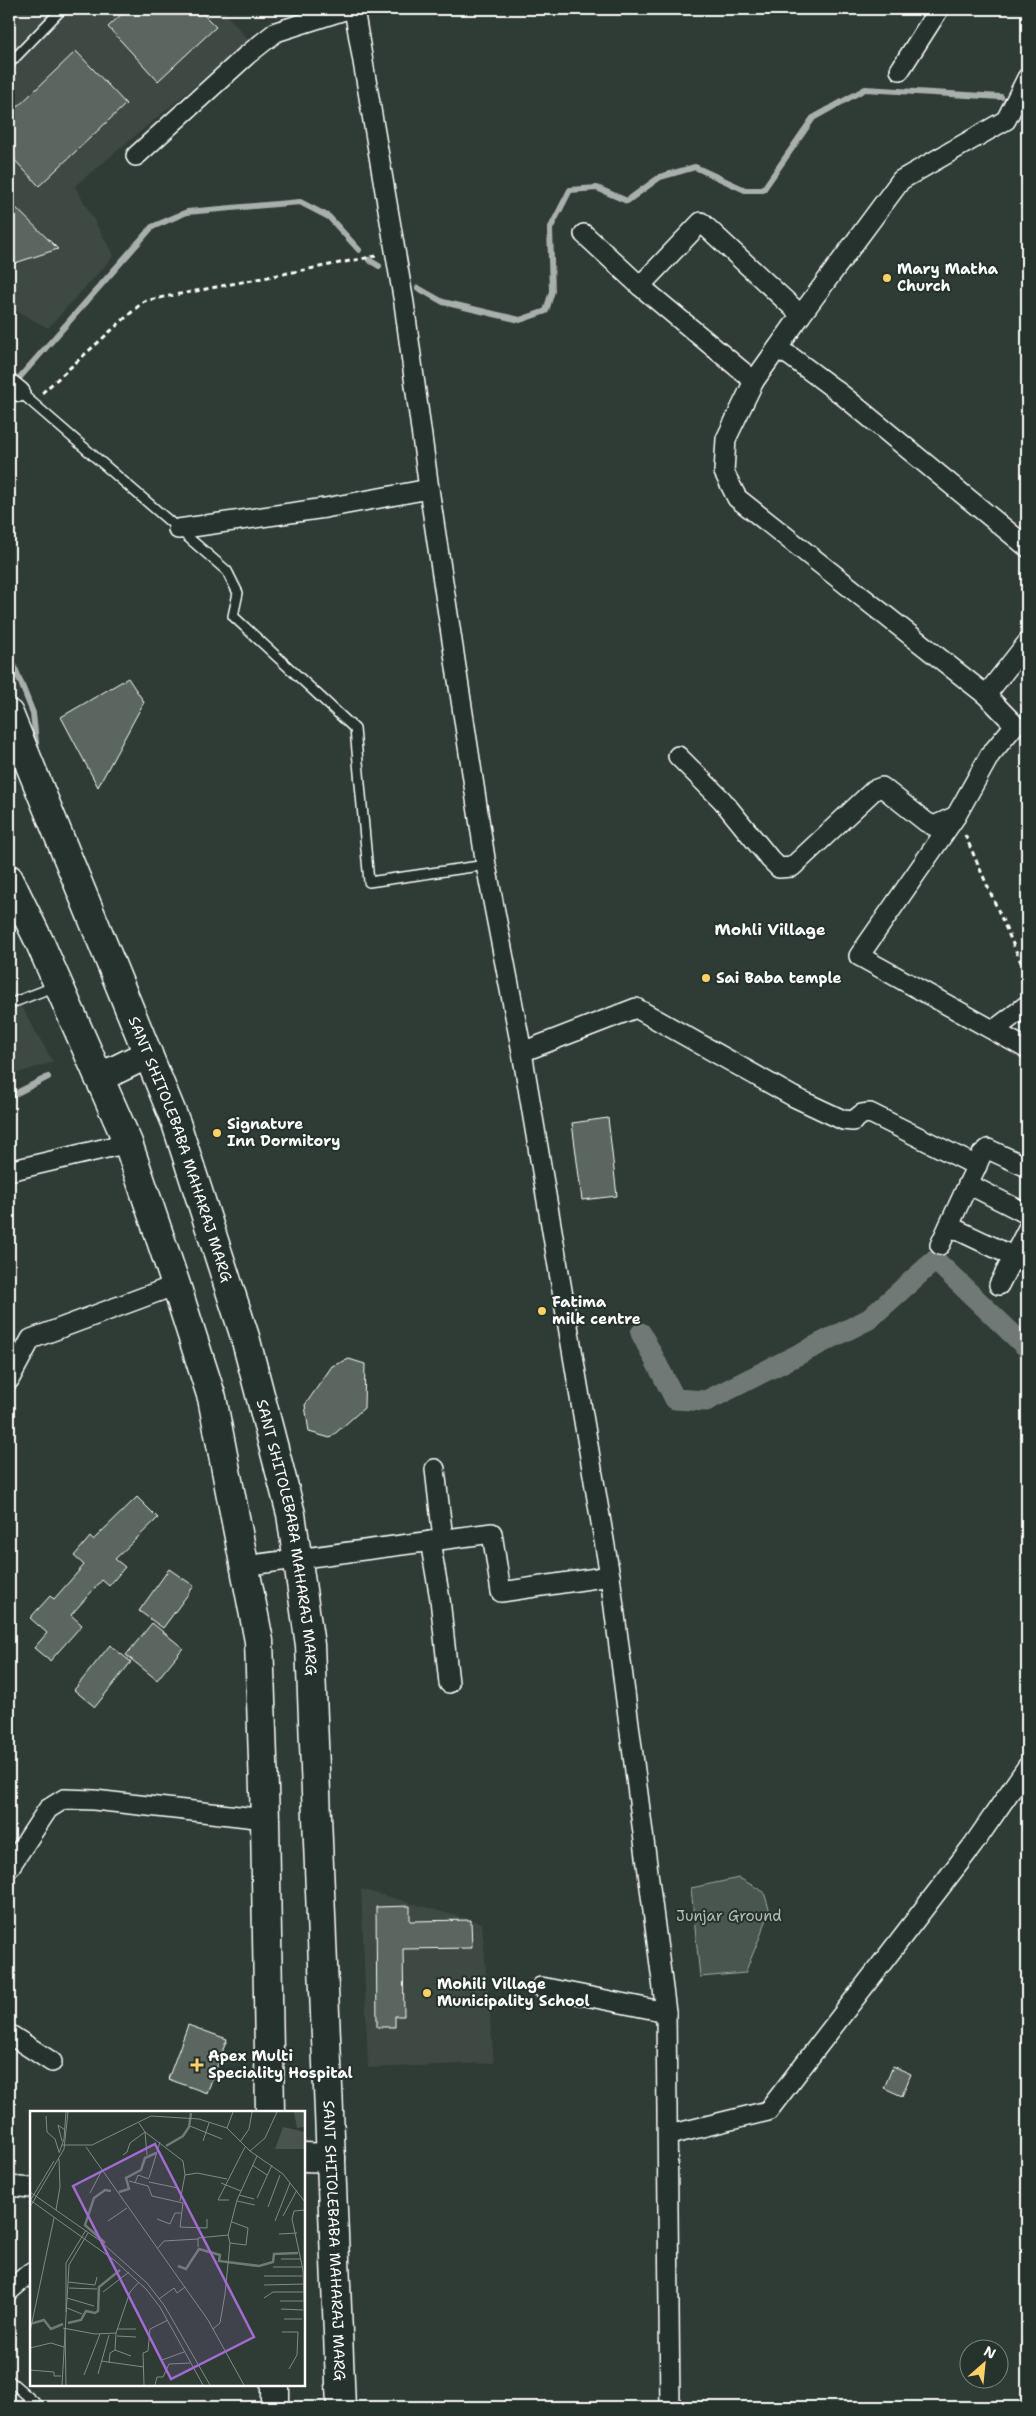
<svg xmlns="http://www.w3.org/2000/svg" width="1036" height="2416" font-family="'Shantell Sans',sans-serif">
	<rect width="100%" height="100%" fill="#2f3b35"/>
	<filter id="ink" filterUnits="userSpaceOnUse"><feTurbulence type="fractalNoise" baseFrequency=".02" numOctaves="2"/><feDisplacementMap in="SourceGraphic" scale="10" xChannelSelector="R" yChannelSelector="G"/><feConvolveMatrix kernelMatrix="1 2 1 2 8 2 1 2 1" color-interpolation-filters="sRGB"/></filter>
	<g filter="url(#ink)">
		<g fill="#3c4842">
			<polygon points="9,9 222,9 249,41 75,186 114,256 48,328 9,307"/>
			<polygon points="9,984 53,1062 9,1076"/>
			<polygon points="361,1889 482,1923 494,2063 368,2068"/>
		</g>
		<polygon fill="#4a544f" stroke="#a4aaa7" points="739,1878 764,1892 770,1912 745,1973 700,1977 691,1888"/>
		<g fill="none" stroke-linecap="round" stroke-linejoin="round">
			<g stroke="#a9afac" stroke-width="6">
				<polyline points="369,260 379,266"/>
				<polyline points="418,288 443,302 520,320 546,311 552,291 550,229 570,190 597,188 627,201 660,177 695,167 745,190 763,190 813,118 865,89 1001,97"/>
				<polyline points="13,385 152,227 187,212 300,202 329,217 359,250"/>
				<polyline points="9,653 33,713 37,752"/>
				<polyline points="9,1097 48,1077"/>
			</g>
			<polyline stroke="#707975" stroke-width="21" points="641,1333 675,1399 706,1401 869,1319 935,1260 1027,1348"/>
		</g>
		<g fill="#5b6661" stroke="#fff">
			<polygon points="127,9 198,9 216,27 158,81 108,27"/>
			<polygon points="76,51 126,104 39,186 9,154 9,115"/>
			<polygon points="9,201 58,249 9,265"/>
			<polygon points="128,678 144,702 98,787 61,717"/>
			<polygon points="608,1118 617,1196 582,1200 572,1123"/>
			<polygon points="349,1359 365,1364 364,1408 330,1438 309,1432 305,1405 332,1366"/>
			<polygon points="137,1497 158,1518 115,1559 125,1567 109,1586 102,1580 71,1615 82,1625 50,1661 34,1648 47,1633 30,1618 50,1596 54,1599 84,1565 74,1556 90,1537 93,1540"/>
			<polygon points="169,1569 194,1586 163,1628 139,1611"/>
			<polygon points="152,1623 183,1648 157,1680 126,1655"/>
			<polygon points="110,1645 131,1662 95,1707 74,1690"/>
			<polygon points="410,1906 410,1921 471,1920 472,1948 403,1949 404,2016 395,2016 395,2027 377,2027 376,1907"/>
			<polygon points="188,2025 227,2039 207,2093 168,2079"/>
			<polygon points="893,2066 911,2074 902,2096 884,2088"/>
		</g>
		<g fill="none" stroke-linecap="round" stroke-linejoin="round">
			<g stroke="#fff" stroke-width="12">
				<g id="service">
					<polyline points="9,64 62,9"/>
					<polyline points="20,392 227,571 238,593 233,616 355,729 369,882 486,865"/>
					<polyline points="9,1004 56,986"/>
					<polyline points="9,2380 40,2407"/>
				</g>
			</g>
			<g stroke="#fff" stroke-width="22">
				<g id="minor">
					<polyline points="354,9 404,303 429,489 486,865 522,1052 610,1576 666,2012 670,2407"/>
					<polyline points="900,70 939,9"/>
					<polyline points="136,156 247,55 276,32 348,9"/>
					<polyline points="584,234 640,286 754,381 726,439 724,472 737,498 986,695 1015,725 990,755 956,816 859,956 1027,1049"/>
					<polyline points="640,286 701,222 801,315 754,381"/>
					<polyline points="801,315 901,180 1006,120 1027,78"/>
					<polyline points="777,349 790,356 841,394 1027,547"/>
					<polyline points="9,383 20,392"/>
					<polyline points="178,529 325,508 429,489"/>
					<polyline points="986,695 1027,643"/>
					<polyline points="678,756 722,800 770,859 779,868 792,867 874,790 882,787 926,822 934,826 956,816"/>
					<polyline points="994,1030 1027,1005"/>
					<polyline points="522,1052 636,1008 794,1097 843,1120 853,1121 862,1114 870,1113 977,1166"/>
					<polyline points="9,1171 128,1143"/>
					<polyline points="968,1184 1027,1214"/>
					<polyline points="949,1226 1027,1263"/>
					<polyline points="940,1245 982,1154 988,1149 1027,1167"/>
					<polyline points="999,1285 1027,1230"/>
					<polyline points="9,1380 31,1339 176,1285"/>
					<polyline points="435,1469 443,1539"/>
					<polyline points="430,1541 440,1599 449,1683"/>
					<polyline points="244,1566 492,1533 501,1592 610,1576"/>
					<polyline points="9,1868 48,1809 64,1799 94,1800 265,1819"/>
					<polyline points="541,1987 666,2012"/>
					<polyline points="9,2034 52,2062"/>
					<polyline points="669,2135 768,2111 973,1845 1027,1767"/>
					<polyline points="9,2186 31,2188"/>
					<polyline points="9,2291 31,2272"/>
				</g>
			</g>
			<g stroke="#fff" stroke-width="31">
				<g id="primary">
					<path id="s1" d="M9 714 176 1123 245 1337 291 1514 310 1645 341 2407"/>
					<polyline points="9,879 40,943 128,1143 176,1285 212,1398 259,1641 265,1819 270,2112"/>
					<polyline points="99,1078 148,1054"/>
					<polyline points="304,2157 331,2158"/>
					<polyline points="275,2385 275,2407"/>
				</g>
			</g>
			<g stroke="#fff" stroke-width="3" stroke-dasharray="5 4" stroke-linecap="butt">
				<polyline points="42,393 144,301 376,256"/>
				<polyline points="965,835 1027,976"/>
			</g>
			<use href="#service" stroke="#26332d" stroke-width="9"/>
			<use href="#minor" stroke="#26332d" stroke-width="19"/>
			<use href="#primary" stroke="#26332d" stroke-width="28"/>
		</g>
	</g>
	<g fill="#ffd166" stroke="#26332d" stroke-width="2">
		<circle cx="887" cy="278" r="5"/>
		<circle cx="706" cy="978" r="5"/>
		<circle cx="217" cy="1133" r="5"/>
		<circle cx="542" cy="1311" r="5"/>
		<circle cx="427" cy="1993" r="5"/>
		<path d="M194.5 2057.5h5v5h5v5h-5v5h-5v-5h-5v-5h5z"/>
	</g>
	<g text-anchor="middle" dominant-baseline="central" stroke-width="4" stroke-linejoin="round" paint-order="stroke">
		<g font-size="15" font-weight="bold" fill="#fff" stroke="#26332d" text-anchor="start">
			<text x="897" y="269">Mary Matha<tspan x="897" dy="17">Church</tspan></text>
			<text x="716" y="978">Sai Baba temple</text>
			<text x="227" y="1124">Signature<tspan x="227" dy="17">Inn Dormitory</tspan></text>
			<text x="552" y="1302">Fatima<tspan x="552" dy="17">milk centre</tspan></text>
			<text x="437" y="1984">Mohili Village<tspan x="437" dy="17">Municipality School</tspan></text>
			<text x="208" y="2056">Apex Multi<tspan x="208" dy="17">Speciality Hospital</tspan></text>
		</g>
		<g font-size="15" fill="#fff" stroke="#26332d">
			<text stroke="none"><textPath href="#s1" startOffset="468">SANT SHITOLEBABA MAHARAJ MARG</textPath></text>
			<text stroke="none"><textPath href="#s1" startOffset="872">SANT SHITOLEBABA MAHARAJ MARG</textPath></text>
			<text stroke="none"><textPath href="#s1" startOffset="1578">SANT SHITOLEBABA MAHARAJ MARG</textPath></text>
		</g>
		<g font-size="15" fill="#b7bbb9" stroke="#26332d">
			<text x="729" y="1916">Junjar Ground</text>
		</g>
		<g font-size="16" font-weight="bold" fill="#fff" stroke="#26332d">
			<text x="770" y="929">Mohli Village</text>
		</g>
	</g>
	<g transform="translate(30 2111)">
		<rect width="275" height="275" fill="#2f3b35"/>
		<path d="M264 1H275V16L267 17ZM253 16 275 21 274 38H245Z" fill="#4a544f"/>
		<path fill="none" stroke="#707975" stroke-width="2.5" d="M136 35 153 25 159 16 161 2M89 81 99 78 96 67 111 59 115 47 126 42M75 132 55 114 64 87 75 79 81 80M148 155 156 158 169 138 190 144 189 150 229 155 243 151 244 143 268 142M38 212 51 209 56 200 65 202 68 200 69 176 90 159M0 213 14 209 21 218 33 213"/>
		<path fill="none" stroke="#828986" stroke-width="1" d="M16 5 17 21 25 28 29 41M109 12 115 21 153 50 155 64 150 90M160 15 192 28M197 17 203 1M32 30 28 14 35 19M173 30 179 12M210 31 219 18 222 1M32 34H62L121 5 169 8 197 17 220 40 253 63 275 91M56 36 178 209 214 274M220 40 235 27 247 1M29 42 34 28 36 1M93 44 97 41 100 32 115 21 117 44M222 54 237 64M155 64 167 62 197 68M119 67 130 31M99 70 118 75 122 85 153 92 150 116 177 117V108M119 71 148 77M105 72 108 64 119 68M191 72 211 80M0 81 69 129 117 172 134 194 180 274M60 82 71 61M209 84 224 88M227 87 242 54M0 89 84 149 116 178 130 196 173 274M199 89H188L215 36M0 90 24 50M207 90 225 94M0 96 34 38 38 1M238 96 250 64M26 99 30 76 29 48M275 99 264 100 262 108 273 159 275 222M253 105 267 79M127 108 140 113 145 102H151M78 110 97 97M245 110 260 72M249 123 267 122M200 132 216 134 218 117 202 111M168 136V127L198 124M127 138 134 130 168 128M251 148H270M243 156H272M234 165H272M38 171 65 174 67 166M234 174 275 173M39 177 67 178M73 181 99 161M37 187 64 195M234 187 243 181H273M129 188 144 177 147 182 155 176M250 190H273M37 197 52 203M251 198 273 199M36 201V152L56 119M254 208H272M33 217 65 223 86 222 100 181 109 171M35 217 36 274M87 218H106M183 218 190 212 195 183 200 132 198 124 207 89 227 45M0 221 24 107M252 221H268M87 225 106 226M0 237 21 232 34 236M85 239 101 245M132 249 154 241M71 250 114 256M79 252 80 242 85 239 86 222M259 258 267 244 268 221M0 259 24 261V265H31M68 263 79 224M54 264 70 223M32 274 39 154 58 122M114 274 113 242 118 240 120 218 138 209M125 274 127 266H133L139 253 160 252"/>
		<path fill="#a36bd2" fill-opacity="0.15" stroke="#a36bd2" stroke-width="2.5" d="M125 33 224 226 141 268 43 75Z"/>
		<rect width="275" height="275" fill="none" stroke="#fff" stroke-width="2.5"/>
	</g>
	<rect width="1036" height="2416" fill="none" stroke="#26332d" stroke-width="30"/>
	<rect x="15" y="15" width="1006" height="2386" fill="none" stroke="#fff" stroke-width="2" filter="url(#ink)"/>
	<g transform="translate(984 2364) rotate(27)"><circle r="24" fill="#26332d" stroke="#7d8581"/>
	<path d="M0-4L9 19L0 12L-9 19Z" fill="#ffd166"/>
	<text y="-8" font-size="14" font-weight="bold" text-anchor="middle" fill="#ffffff">N</text>
	</g>
</svg>
